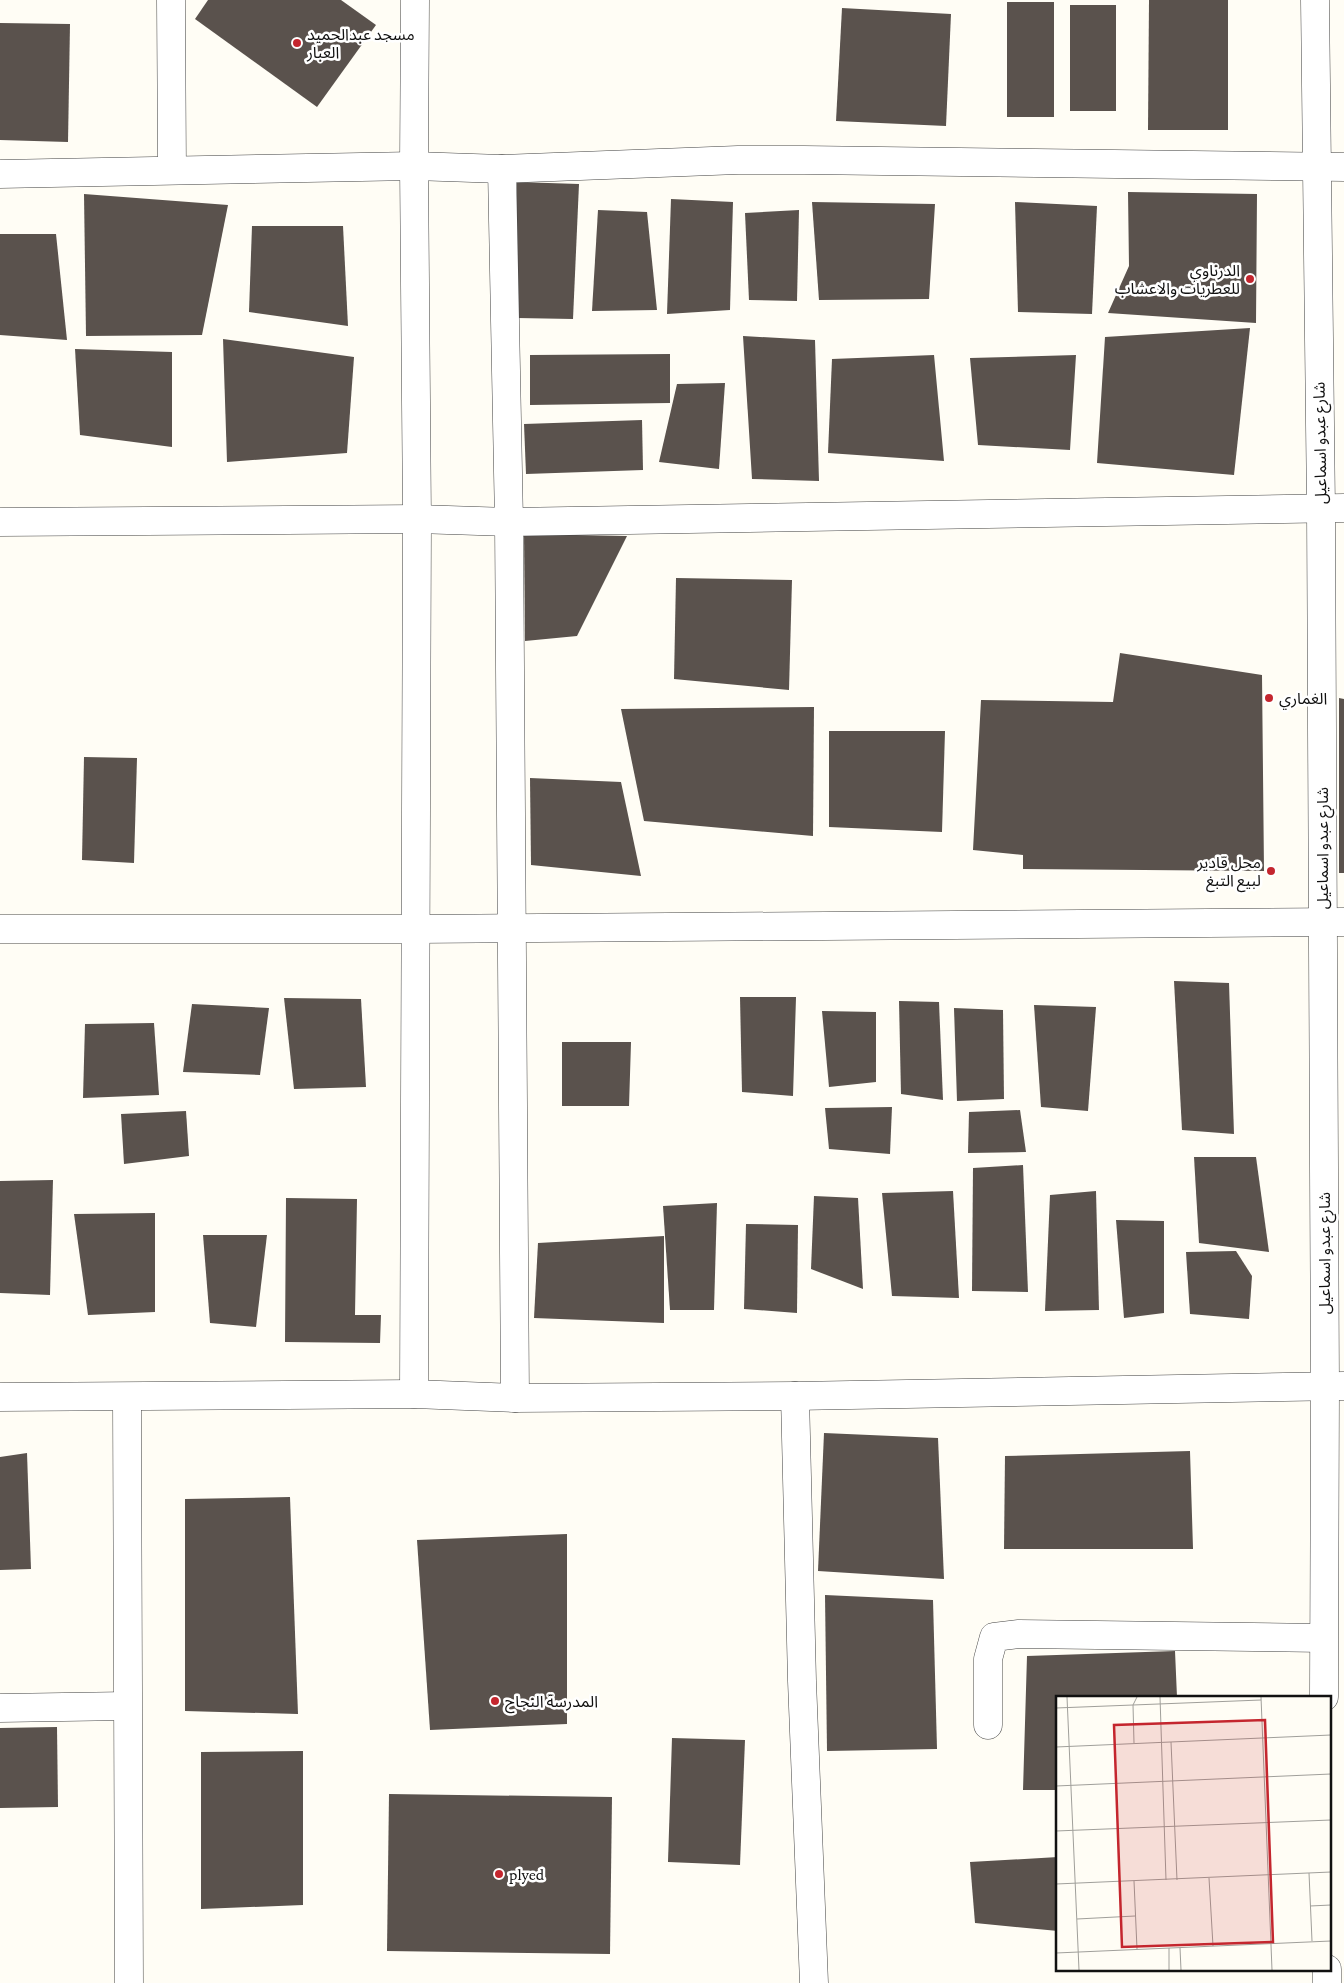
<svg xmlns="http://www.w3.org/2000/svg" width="1344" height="1983" font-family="'Crimson Pro','Noto Sans Arabic',serif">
	<rect width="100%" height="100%" fill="#fffdf5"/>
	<g fill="#5a524d">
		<polygon points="208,0 341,0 376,25 317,107 195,19"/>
		<polygon points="1149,0 1228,0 1228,130 1148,130"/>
		<rect x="1007" y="2" width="47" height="115"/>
		<rect x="1070" y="5" width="46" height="106"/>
		<polygon points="842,8 951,14 946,126 836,121"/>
		<polygon points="0,23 70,24 68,142 0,140"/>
		<polygon points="517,182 579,184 573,319 517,318"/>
		<polygon points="1128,192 1257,194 1256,323 1108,313 1129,266"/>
		<polygon points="84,194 228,205 202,335 86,336"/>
		<polygon points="671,199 733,202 730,310 667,314"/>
		<polygon points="812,202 935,204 929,299 819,300"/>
		<polygon points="1015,202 1097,206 1092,314 1018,312"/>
		<polygon points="598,210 647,212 657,310 592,311"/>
		<polygon points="799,210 797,301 749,300 745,213"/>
		<polygon points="252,226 343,226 348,326 249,312"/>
		<polygon points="0,234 56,234 67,340 0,335"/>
		<polygon points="1250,328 1234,475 1097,463 1105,337"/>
		<polygon points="743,336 815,340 819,481 752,479"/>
		<polygon points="223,339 354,357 347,453 227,462"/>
		<polygon points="75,349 172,352 172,447 80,435"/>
		<polygon points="670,354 670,403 530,405 530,355"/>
		<polygon points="934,355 944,461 828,453 832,359"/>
		<polygon points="1076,355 1070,450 978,445 970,358"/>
		<polygon points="725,383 719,469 659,462 677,384"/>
		<polygon points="642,420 643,470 526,474 524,424"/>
		<polygon points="524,534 627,536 577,636 525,641"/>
		<polygon points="676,578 792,580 789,690 674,679"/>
		<polygon points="1120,653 1262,675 1264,871 1023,869 1023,855 973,850 981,700 1113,702"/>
		<polygon points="1339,698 1344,699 1344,873 1339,873"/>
		<polygon points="814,707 813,836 644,821 621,709"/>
		<polygon points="829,731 945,731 942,832 829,827"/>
		<polygon points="84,757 137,758 134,863 82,860"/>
		<polygon points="530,778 621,782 641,876 531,865"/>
		<polygon points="1174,981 1229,983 1234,1134 1182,1130"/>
		<polygon points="740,997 796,997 793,1096 742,1092"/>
		<polygon points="284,998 361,999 366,1087 294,1089"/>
		<polygon points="899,1001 939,1002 943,1100 901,1094"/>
		<polygon points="192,1004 269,1008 260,1075 183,1072"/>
		<polygon points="1034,1005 1096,1007 1088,1111 1041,1107"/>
		<polygon points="954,1008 1003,1010 1004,1099 957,1101"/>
		<polygon points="822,1011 876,1012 876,1082 829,1087"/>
		<polygon points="154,1023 159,1095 83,1098 85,1024"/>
		<polygon points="562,1042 631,1042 629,1106 562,1106"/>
		<polygon points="892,1107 890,1154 829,1149 825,1108"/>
		<polygon points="1020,1110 1026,1152 968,1153 969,1112"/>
		<polygon points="186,1111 189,1156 124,1164 121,1114"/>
		<polygon points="1194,1157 1256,1157 1269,1252 1199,1243"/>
		<polygon points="1023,1165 1028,1292 972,1291 973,1168"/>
		<polygon points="53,1180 50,1295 0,1293 0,1181"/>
		<polygon points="953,1191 959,1298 892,1296 882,1193"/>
		<polygon points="1096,1191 1099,1310 1045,1311 1050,1195"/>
		<polygon points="814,1196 858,1198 863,1289 811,1269"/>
		<polygon points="286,1198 357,1199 355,1315 381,1315 380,1343 285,1342"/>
		<polygon points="717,1203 714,1310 670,1310 663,1206"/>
		<polygon points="155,1213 155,1312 88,1315 74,1214"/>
		<polygon points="1116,1220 1164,1221 1164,1313 1124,1318"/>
		<polygon points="746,1224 798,1225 797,1313 744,1309"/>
		<polygon points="203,1235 267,1235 256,1327 210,1323"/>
		<polygon points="664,1236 664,1323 534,1318 538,1243"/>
		<polygon points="1236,1251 1252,1276 1249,1319 1190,1314 1186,1252"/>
		<polygon points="824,1433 938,1438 944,1579 818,1571"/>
		<polygon points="1190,1451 1193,1549 1004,1549 1005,1456"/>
		<polygon points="27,1453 31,1569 0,1570 0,1457"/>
		<polygon points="290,1497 298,1714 185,1711 185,1499"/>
		<polygon points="567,1534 567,1724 430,1730 417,1540"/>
		<polygon points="825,1595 933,1600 937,1749 827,1751"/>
		<polygon points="1175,1651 1177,1697 1058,1697 1058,1790 1023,1790 1027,1656"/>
		<polygon points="57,1727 58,1807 0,1808 0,1728"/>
		<polygon points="672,1738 745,1740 740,1865 668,1862"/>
		<polygon points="303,1751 303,1905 201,1909 201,1752"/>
		<polygon points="389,1794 612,1797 610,1954 387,1951"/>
		<polygon points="1058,1857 1058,1931 975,1923 970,1862"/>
	</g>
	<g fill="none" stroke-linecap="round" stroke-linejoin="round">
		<g stroke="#444" stroke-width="29">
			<g id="minor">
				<polyline points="171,0 172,170"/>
				<polyline points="1315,0 1321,508 1325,1386 1324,1697"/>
				<polyline points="502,169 509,522 515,1398"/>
				<polyline points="0,174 414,166 502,169 738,160 804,160 1344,167"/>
				<polyline points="0,522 417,519 509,522 1344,508"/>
				<polyline points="0,929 415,929 1344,922"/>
				<polyline points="414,1394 417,519 414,166 415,0"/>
				<polyline points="795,1396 802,1681 814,1983"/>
				<polyline points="0,1397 414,1394 515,1398 795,1396 1343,1386"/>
				<polyline points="127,1397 129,1983"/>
				<polyline points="0,1708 127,1706"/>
				<polyline points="988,1725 988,1659 994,1637 1019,1634 1323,1638"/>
				<polyline points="1327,1969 1327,1983"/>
			</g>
		</g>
		<use href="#minor" stroke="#fff" stroke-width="28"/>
	</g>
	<g fill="#c4262e" stroke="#fff" stroke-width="2">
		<circle cx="297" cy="43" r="5"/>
		<circle cx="1250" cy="279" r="5"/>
		<circle cx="1269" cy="698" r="5"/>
		<circle cx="1271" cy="871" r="5"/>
		<circle cx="495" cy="1701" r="5"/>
		<circle cx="499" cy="1874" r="5"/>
	</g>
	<g text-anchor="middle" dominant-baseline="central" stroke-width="5" stroke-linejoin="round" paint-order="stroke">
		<g font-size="16" fill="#111" stroke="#fff" text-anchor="start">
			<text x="307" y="34">مسجد عبدالحميد<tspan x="307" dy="18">العبار</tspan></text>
			<text x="1240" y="270" text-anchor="end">الدرناوي<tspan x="1240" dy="18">للعطريات والاعشاب</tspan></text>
			<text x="1279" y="698">الغماري</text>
			<text x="1261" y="862" text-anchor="end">محل قادير<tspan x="1261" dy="18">لبيع التبغ</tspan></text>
			<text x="505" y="1701">المدرسة النجاح</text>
			<text x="509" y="1874">plyed</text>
		</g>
		<g font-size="16" fill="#111" stroke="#fff">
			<text transform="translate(1320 443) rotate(-91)">شارع عبدو اسماعيل</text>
			<text transform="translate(1322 848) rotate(-90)">شارع عبدو اسماعيل</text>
			<text transform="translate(1324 1253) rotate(-90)">شارع عبدو اسماعيل</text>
		</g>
	</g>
	<g transform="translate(1056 1696)">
		<rect width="275" height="275" fill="#fffdf5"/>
		<path fill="none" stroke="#a09f9a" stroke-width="1" d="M11 1 23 274M104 1 110 184M205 1 216 274M0 12 205 4M115 46 121 184M78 47 77 9 81 1M0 51 275 39M0 90 275 78M0 135 275 124M253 177 256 245M153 182 157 250M78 185 81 253M0 188 275 176M254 210 275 209M21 223 79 220M113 252V274M124 252 125 274M0 257 275 245"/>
		<path fill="#c4262e" fill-opacity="0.15" stroke="#c4262e" stroke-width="2.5" d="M209 24 217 246 66 251 58 29Z"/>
		<rect width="275" height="275" fill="none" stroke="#111" stroke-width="2.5"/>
	</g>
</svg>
